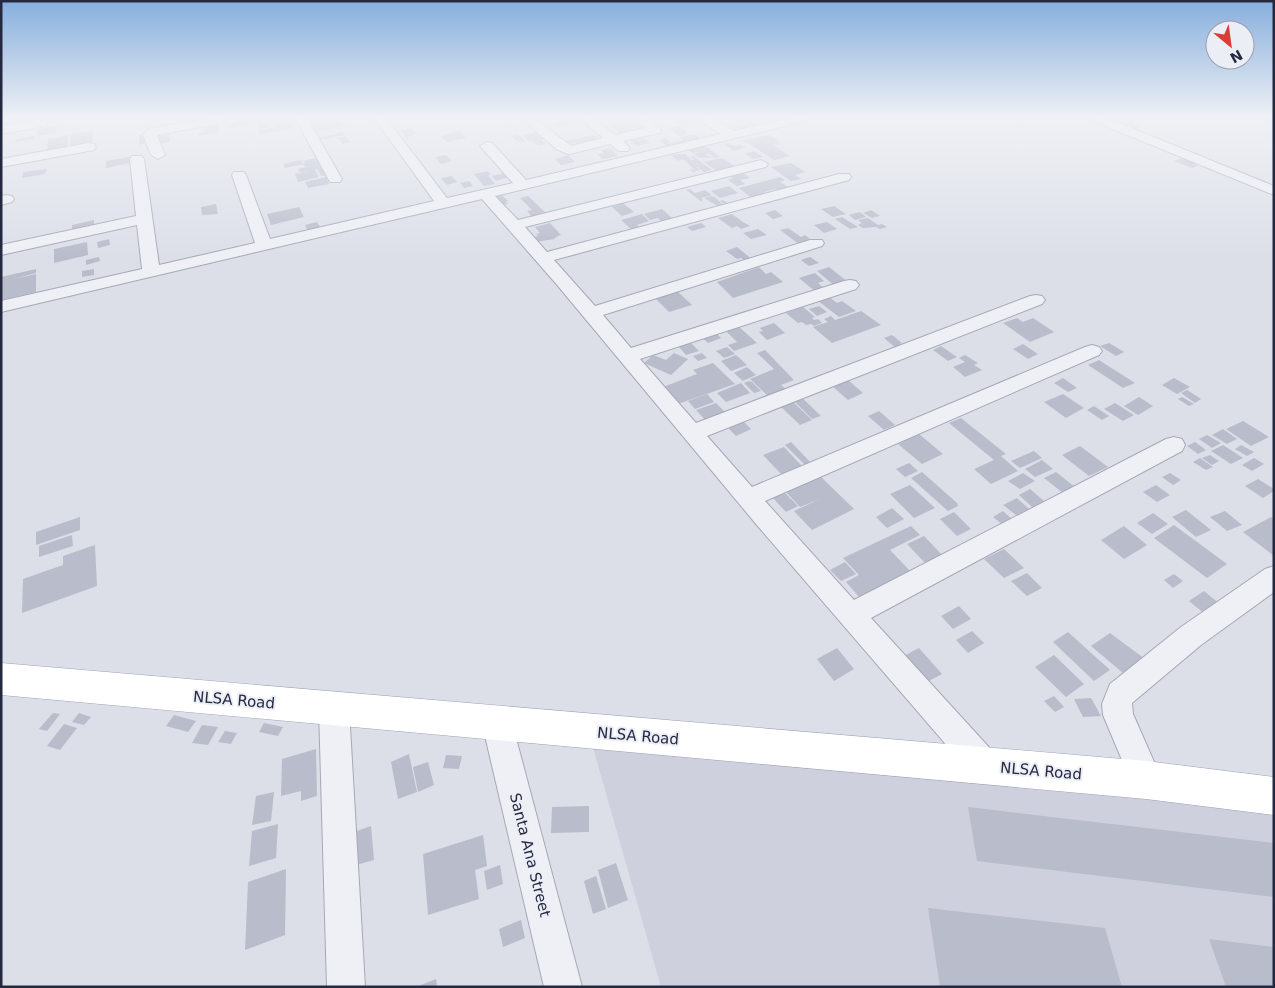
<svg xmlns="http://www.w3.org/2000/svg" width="1275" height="988" font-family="'DejaVu Sans',sans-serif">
	<rect width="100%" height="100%" fill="#dcdfe8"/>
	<polygon fill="#ced1dd" points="590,737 1274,802 1274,987 661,987"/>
	<g fill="#b9bccb">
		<polygon points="328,118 338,118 345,126 316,132 309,121"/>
		<polygon points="619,118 635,118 653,128 640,131 625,123 637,132 622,135 606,124 623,121"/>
		<polygon points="684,118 691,124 684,126 670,120"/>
		<polygon points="750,118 774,118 757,122"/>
		<polygon points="266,119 269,127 260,129 256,121"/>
		<polygon points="298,119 300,122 292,124 294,127 285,130 260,134 258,130 277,127 275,123"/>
		<polygon points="246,120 247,125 231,128 230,124 236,123 235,122"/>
		<polygon points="566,120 571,124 559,127 554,123"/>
		<polygon points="753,122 760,127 742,131 735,126"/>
		<polygon points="1130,122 1142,126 1134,129 1124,124"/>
		<polygon points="217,123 220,132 199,136 198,133 204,132 202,126"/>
		<polygon points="57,126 56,133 37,136 38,129"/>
		<polygon points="680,126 688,132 685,133 687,134 679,136 669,129"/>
		<polygon points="412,128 417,134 406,137 401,130"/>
		<polygon points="93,131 92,144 70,148 71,134"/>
		<polygon points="460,131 466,138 447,142 440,136"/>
		<polygon points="539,131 547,138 541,140 546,144 538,145 533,141 530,142 522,135"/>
		<polygon points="343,132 344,135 319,140 317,138"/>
		<polygon points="169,133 170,142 157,145 156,135"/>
		<polygon points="146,134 146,143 139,145 139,135"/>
		<polygon points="518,134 525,141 518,142 511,136"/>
		<polygon points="695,134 702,140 667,146 659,140 665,138 670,142 666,144 683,140 680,137"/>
		<polygon points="68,135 68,148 47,152 48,139"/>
		<polygon points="594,135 600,139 569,144 566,141"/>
		<polygon points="769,135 781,142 778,142 781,144 776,145 771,144 790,156 774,160 748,143 741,141"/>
		<polygon points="34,136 34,139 16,142 16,139"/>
		<polygon points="345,136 351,142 343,144 338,138"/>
		<polygon points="644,138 650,143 637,146 630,141"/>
		<polygon points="729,143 734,146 739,145 746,147 734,151 724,144"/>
		<polygon points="703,146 707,147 720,157 715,158 708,153 706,154 712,158 700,158 693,154 701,152 693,153 688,150"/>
		<polygon points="610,148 618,156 602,159 598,154 604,153 601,150"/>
		<polygon points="754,151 763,157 754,159 745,154"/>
		<polygon points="678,154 685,154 692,160 694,159 690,157 693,156 712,170 704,172 698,167 696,167 700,170 693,172 690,169 695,170 683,159 678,161 671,155"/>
		<polygon points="446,155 452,161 441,164 435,157"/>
		<polygon points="568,155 575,162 561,165 555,159"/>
		<polygon points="133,156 134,162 106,168 106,161"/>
		<polygon points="320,157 330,175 321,176 317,169 315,170 319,177 298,182 295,174 308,171 300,172 298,169 306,167 302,164 305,164 303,161"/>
		<polygon points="722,158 736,167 720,173 704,162"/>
		<polygon points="1183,158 1197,163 1194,164 1198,166 1192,168 1174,161"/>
		<polygon points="301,160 303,164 285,168 283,164"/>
		<polygon points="791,163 805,172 795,175 801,179 791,181 771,167"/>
		<polygon points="47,169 45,174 22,178 23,172"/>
		<polygon points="488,171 490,175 488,175 495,184 484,186 474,174"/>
		<polygon points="742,172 750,178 740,180 745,184 737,186 728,180 733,178 729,176"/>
		<polygon points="505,173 509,177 496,181 492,176"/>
		<polygon points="452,176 457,182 447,185 441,178"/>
		<polygon points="326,177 329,184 308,188 305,182"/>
		<polygon points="780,177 785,180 780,182 790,188 778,192 775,189 764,192 767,194 754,200 739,188"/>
		<polygon points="469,181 473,186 464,188 460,183"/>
		<polygon points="729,186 738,193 720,198 711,191"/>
		<polygon points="690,189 695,193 705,190 712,195 701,198 703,200 701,201 686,190"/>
		<polygon points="502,195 508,201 506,202 508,204 503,205 495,197"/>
		<polygon points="528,196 547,214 533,218 527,211 532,210 520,198"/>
		<polygon points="711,196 715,197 722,204 724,204 720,201 723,200 732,206 723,209 704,198"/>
		<polygon points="623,203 634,212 622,216 612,207"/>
		<polygon points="216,204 218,214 202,215 201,207"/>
		<polygon points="834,206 846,214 833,217 821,209"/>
		<polygon points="299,207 304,217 271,225 267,214"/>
		<polygon points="662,209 673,219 662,222 658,218 650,220 644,214"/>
		<polygon points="775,210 783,216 773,219 765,213"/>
		<polygon points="871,210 880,216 872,218 863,213"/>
		<polygon points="860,212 866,217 855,220 849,215"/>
		<polygon points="642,214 649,221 637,225 640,228 632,230 621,220"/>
		<polygon points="732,214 743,222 750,226 741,229 737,226 732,228 718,218"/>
		<polygon points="842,217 858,227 850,229 835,219"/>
		<polygon points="868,218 878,225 882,224 887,227 880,229 876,227 863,228 858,225 862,223 858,220"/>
		<polygon points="94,220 94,226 72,231 72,225"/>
		<polygon points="317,222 320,227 326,225 328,229 310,234 305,225"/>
		<polygon points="827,222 837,229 824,233 814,225"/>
		<polygon points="550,223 561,235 557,236 558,237 554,238 555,239 535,242 531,238 538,236 536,234 540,233 535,227"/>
		<polygon points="701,223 706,227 692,231 687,227"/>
		<polygon points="788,228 801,237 805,235 810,239 806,240 808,242 799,244 780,230"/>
		<polygon points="758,229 767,235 751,239 743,233"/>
		<polygon points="109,239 110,245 98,248 97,242"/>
		<polygon points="87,242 88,255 54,263 54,249"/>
		<polygon points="737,247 748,256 753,261 747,263 741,258 737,259 726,251"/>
		<polygon points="99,257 100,261 86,265 86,260"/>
		<polygon points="810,257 819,263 809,266 801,260"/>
		<polygon points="759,267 766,274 771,272 783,282 733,298 717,282"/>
		<polygon points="829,267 848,282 835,286 817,271"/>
		<polygon points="36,269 36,273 13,279 36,274 36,292 1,300 1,277"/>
		<polygon points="94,269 94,275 82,277 82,271"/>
		<polygon points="815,273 824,281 818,283 825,289 816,292 799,278"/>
		<polygon points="677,291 692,305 669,312 655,298"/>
		<polygon points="828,296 837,303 842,301 856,311 839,317 817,300"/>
		<polygon points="819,306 827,312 817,316 809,309"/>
		<polygon points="803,307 815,317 812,318 814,320 818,319 822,323 814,326 811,324 806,325 802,322 798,323 786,313"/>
		<polygon points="861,311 881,325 832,343 813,327 828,322 824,319 831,316 835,320"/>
		<polygon points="1017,318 1023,322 1033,318 1054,332 1030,342 1003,323"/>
		<polygon points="774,323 785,333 767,340 759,332 763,331 760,328"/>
		<polygon points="737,325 757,343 734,351 728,345 737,342 724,329"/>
		<polygon points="714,331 721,338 708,343 700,336"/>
		<polygon points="892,335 902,343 899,344 902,347 897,349 884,338"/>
		<polygon points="690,342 699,351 686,355 678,346"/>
		<polygon points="1109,343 1124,352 1116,356 1100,346"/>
		<polygon points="1023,344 1038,354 1028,359 1013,349"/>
		<polygon points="941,346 957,357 948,361 933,350"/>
		<polygon points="727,347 735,354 724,358 716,351"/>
		<polygon points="765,350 794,380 781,385 787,390 769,397 750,379 774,369 757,353"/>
		<polygon points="674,353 688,359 671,375 644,363 653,355 666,360"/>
		<polygon points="702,353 707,358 698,361 693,356"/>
		<polygon points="736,355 747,365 731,371 721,361"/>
		<polygon points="965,355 978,363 974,365 982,370 965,377 953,367 965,362 959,358"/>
		<polygon points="1099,360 1135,383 1123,388 1088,365"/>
		<polygon points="713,363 735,384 678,404 663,387 697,374 693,370"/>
		<polygon points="747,367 756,375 743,381 734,373"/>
		<polygon points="1063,378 1077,388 1068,392 1054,383"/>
		<polygon points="1174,378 1190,387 1177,394 1162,385"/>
		<polygon points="848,380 863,393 848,400 832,386"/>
		<polygon points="749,381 752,382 761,391 754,393 744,383"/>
		<polygon points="741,383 750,393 726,402 717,393"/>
		<polygon points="1187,390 1201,399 1195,403 1181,393"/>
		<polygon points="707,394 714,402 695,409 688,401"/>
		<polygon points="798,394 821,416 812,419 789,396"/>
		<polygon points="1063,394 1084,408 1066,418 1044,402"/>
		<polygon points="1139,397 1153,406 1138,415 1124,406"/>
		<polygon points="1182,397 1194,404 1189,406 1178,399"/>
		<polygon points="790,399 812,420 800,425 777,403"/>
		<polygon points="716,403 727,414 707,422 696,410"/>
		<polygon points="1115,403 1134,415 1123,421 1104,409"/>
		<polygon points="1094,406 1109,416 1102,420 1087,410"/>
		<polygon points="879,411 895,425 884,430 868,416"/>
		<polygon points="961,418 1006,454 1001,456 1018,471 991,484 974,469 994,460 949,423"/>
		<polygon points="743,421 751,429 736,436 728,428"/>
		<polygon points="1243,421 1269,437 1251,446 1226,429"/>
		<polygon points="1223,429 1237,439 1227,444 1212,435"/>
		<polygon points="919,434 943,454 922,464 898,444"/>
		<polygon points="1207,435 1221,443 1212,448 1199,439"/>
		<polygon points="791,442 811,463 805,465 785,445"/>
		<polygon points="1195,442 1206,450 1198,454 1187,446"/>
		<polygon points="1223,445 1243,458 1231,464 1211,451"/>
		<polygon points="1241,445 1254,452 1247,456 1235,449"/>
		<polygon points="1080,446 1108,467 1089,476 1062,455"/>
		<polygon points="784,447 802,466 782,475 763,455"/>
		<polygon points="1034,451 1042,458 1020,468 1011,461"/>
		<polygon points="1210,455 1219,461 1212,465 1202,458"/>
		<polygon points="1200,458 1213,467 1206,470 1193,462"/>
		<polygon points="1254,458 1264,464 1252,471 1242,465"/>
		<polygon points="1042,460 1053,469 1035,477 1025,469"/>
		<polygon points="909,463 918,471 905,477 896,469"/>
		<polygon points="922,472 957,503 958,506 948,511 911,478"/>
		<polygon points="1056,472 1075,487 1063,493 1044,478"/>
		<polygon points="1023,473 1035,481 1020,489 1008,481"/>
		<polygon points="1170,473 1181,480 1173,485 1162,477"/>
		<polygon points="820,476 854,509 812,530 794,511 820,499 800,507 786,492"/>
		<polygon points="1258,479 1274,489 1274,491 1263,498 1245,486"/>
		<polygon points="910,485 935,508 914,518 890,494"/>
		<polygon points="1156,485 1170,495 1157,502 1143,492"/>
		<polygon points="1030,489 1044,501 1032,507 1019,495"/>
		<polygon points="785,493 798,506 786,512 773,498"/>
		<polygon points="1017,498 1029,509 1016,515 1003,505"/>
		<polygon points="892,508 904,519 887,528 876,517"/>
		<polygon points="1186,510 1211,530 1196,537 1172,517"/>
		<polygon points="1003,511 1013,520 1003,525 993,517"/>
		<polygon points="1225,511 1242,525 1227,531 1210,517"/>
		<polygon points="954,512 971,529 957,536 940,519"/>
		<polygon points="1153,513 1168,524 1152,534 1137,523"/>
		<polygon points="80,517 80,530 36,545 36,532"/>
		<polygon points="1271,517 1274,519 1274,556 1243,532"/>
		<polygon points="1174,525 1227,564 1207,578 1154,538"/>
		<polygon points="911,526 920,535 890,550 912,573 861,599 846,582 859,575 843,558"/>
		<polygon points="1124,526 1147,545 1124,559 1101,540"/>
		<polygon points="72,535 73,546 39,557 39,546"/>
		<polygon points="924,536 944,557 927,565 907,544"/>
		<polygon points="95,545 97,586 22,613 23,579 63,565 63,556"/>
		<polygon points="1004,549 1024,568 1004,578 984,559"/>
		<polygon points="845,562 856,574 841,581 830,570"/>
		<polygon points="1027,573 1042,588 1027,596 1011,581"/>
		<polygon points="1174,574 1183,581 1173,588 1164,580"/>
		<polygon points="1204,591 1221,605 1206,615 1189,601"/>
		<polygon points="959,606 971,619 953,629 941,616"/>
		<polygon points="972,631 984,643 968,653 956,640"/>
		<polygon points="1068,632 1110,670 1094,681 1053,642"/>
		<polygon points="1110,633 1145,659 1123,673 1091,646"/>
		<polygon points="837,648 854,669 834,681 817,659"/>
		<polygon points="919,648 942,674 927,682 904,656"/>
		<polygon points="1054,655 1084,684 1066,697 1035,667"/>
		<polygon points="1054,696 1064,707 1055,712 1044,701"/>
		<polygon points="1091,698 1101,716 1083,717 1074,699"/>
		<polygon points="53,713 60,714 47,731 39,729"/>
		<polygon points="79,713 91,717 84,725 72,722"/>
		<polygon points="174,715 196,721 188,732 166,726"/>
		<polygon points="264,723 283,727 278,736 259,732"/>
		<polygon points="64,724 77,728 60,750 47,746"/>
		<polygon points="202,725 218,727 208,745 192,743"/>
		<polygon points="225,731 237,733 231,744 218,742"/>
		<polygon points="316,749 317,796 301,801 301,791 281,796 282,759"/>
		<polygon points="409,754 417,792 398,799 391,762"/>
		<polygon points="446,755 462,756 459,769 443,768"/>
		<polygon points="428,762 434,785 418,792 413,767"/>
		<polygon points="274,792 271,821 252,825 256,796"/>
		<polygon points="589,806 589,832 551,833 552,807"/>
		<polygon points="968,807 1274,843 1274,897 977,861"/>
		<polygon points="278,824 276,858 249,866 252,831"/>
		<polygon points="371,826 374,860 356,865 354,832"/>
		<polygon points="483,835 487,866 475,870 479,899 428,915 423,854"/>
		<polygon points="616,863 628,900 608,908 598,870"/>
		<polygon points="500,865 503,884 487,890 484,871"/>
		<polygon points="286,869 285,935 245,950 248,882"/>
		<polygon points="596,876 606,909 593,914 584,881"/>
		<polygon points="928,908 1105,928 1122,987 940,987"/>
		<polygon points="521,920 525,938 503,947 499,929"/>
		<polygon points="1209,939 1274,947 1274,987 1226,987"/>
		<polygon points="436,979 437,987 416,987"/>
	</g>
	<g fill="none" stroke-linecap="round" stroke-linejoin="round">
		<g stroke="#a5a8b6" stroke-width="2">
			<g id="minor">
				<polygon points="209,118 233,118 227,122 157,135 165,155 158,159 151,155 143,135 148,129"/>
				<polygon points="295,118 307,118 342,179 340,182 330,182"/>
				<polygon points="374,118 386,118 447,198 513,183 480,146 487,142 492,143 526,180 721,134 700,121 698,118 712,118 734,131 789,118 809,118 807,121 495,196 518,220 761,160 768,164 766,167 525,227 547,252 839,174 849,174 851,177 849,180 554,260 595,306 810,240 822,240 824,243 822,246 603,315 631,348 844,281 850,280 856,281 859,285 856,289 640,359 696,423 1030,296 1036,295 1042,296 1045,300 1042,304 707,436 752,487 1085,347 1092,345 1099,347 1102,351 1099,355 765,501 854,600 1166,439 1174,437 1182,439 1185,445 1182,451 871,618 996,755 1001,766 996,777 985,782 974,777 756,524 558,286 482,199 1,312 1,301 142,269 137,225 1,255 1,245 136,216 130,159 132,156 142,156 144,159 159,265 255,243 232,175 234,172 244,172 246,175 270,239 434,201"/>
				<polygon points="521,118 534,118 571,146 603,138 579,118 592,118 615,135 645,128 635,118 648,118 661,130 660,133 623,141 630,148 628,151 618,151 610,144 570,154 565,153 556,149"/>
				<polygon points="1091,118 1107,118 1274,186 1274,195 1093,121"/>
				<polygon points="42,119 46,120 48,123 46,126 1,134 1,126"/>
				<polygon points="89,143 94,144 96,147 94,150 1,167 1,159"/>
				<polygon points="7,195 12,196 14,199 12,202 1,205 1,196"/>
				<polygon points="1274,566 1274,592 1201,645 1132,703 1133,714 1162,780 1157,791 1146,796 1135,791 1103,715 1102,704 1110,684 1181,627 1265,569"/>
				<polygon points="334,695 345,699 349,709 365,987 327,987 319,709 323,699"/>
				<polygon points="497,708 508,712 512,723 582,987 544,987 482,723 486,712"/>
			</g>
		</g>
		<g stroke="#9ba0b5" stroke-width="1">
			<polygon id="major" points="1,663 1146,761 1274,777 1274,815 1146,799 1,695"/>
		</g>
		<use href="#minor" fill="#eff0f6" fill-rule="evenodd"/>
		<use href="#major" fill="#fff" fill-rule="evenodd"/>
	</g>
	<linearGradient id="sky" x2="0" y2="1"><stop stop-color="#86aedd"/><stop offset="0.46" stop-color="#eff1f5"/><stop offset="1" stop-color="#eff1f5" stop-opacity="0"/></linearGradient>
	<rect width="1275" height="256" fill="url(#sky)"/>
	<g text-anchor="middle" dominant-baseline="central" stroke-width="4" stroke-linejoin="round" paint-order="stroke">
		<g font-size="15" fill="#252940" stroke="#eceef6">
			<text transform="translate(234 700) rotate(5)">NLSA Road</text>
			<text transform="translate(638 736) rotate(5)">NLSA Road</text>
			<text transform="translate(1041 771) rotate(5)">NLSA Road</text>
			<text transform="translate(530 855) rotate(76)">Santa Ana Street</text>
		</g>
	</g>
	<rect width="1275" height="988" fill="none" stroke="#252940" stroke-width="5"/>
	<g transform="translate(1230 45) rotate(151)"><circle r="24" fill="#eceef6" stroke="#9c9fad"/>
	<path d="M0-4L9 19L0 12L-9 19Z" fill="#db3c34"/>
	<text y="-8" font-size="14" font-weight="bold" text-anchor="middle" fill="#252940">N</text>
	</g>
</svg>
